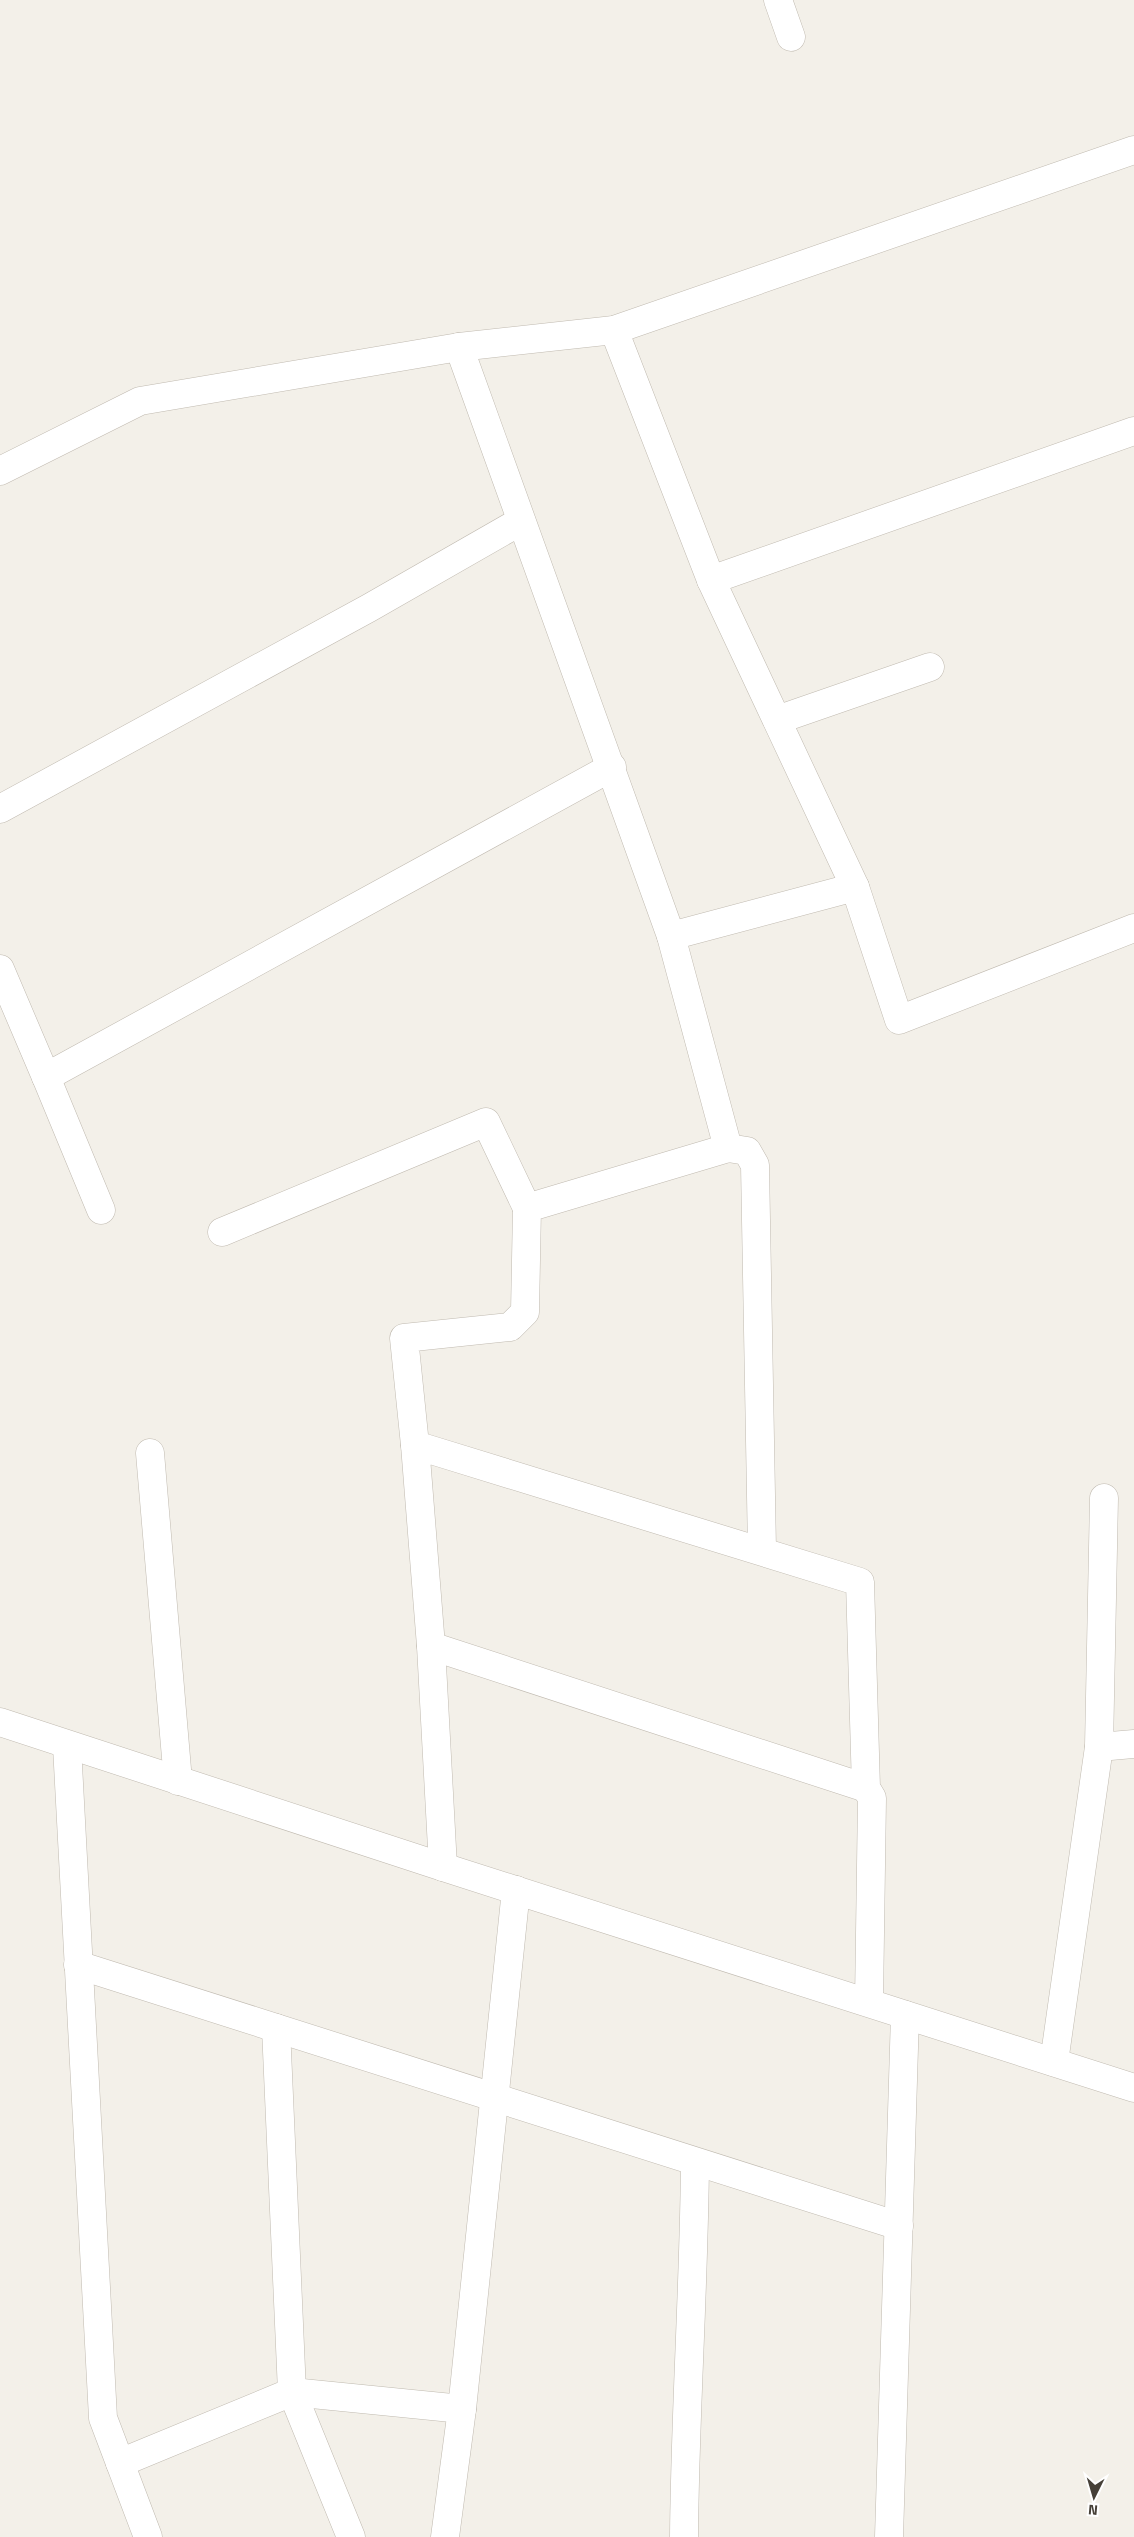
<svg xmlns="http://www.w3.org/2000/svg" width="1134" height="2537" font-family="'Titillium Web',sans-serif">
	<rect width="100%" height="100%" fill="#f3f0e9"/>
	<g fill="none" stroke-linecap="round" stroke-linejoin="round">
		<g stroke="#c0bab0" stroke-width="29">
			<g id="minor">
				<polyline points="778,0 791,37"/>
				<polyline points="614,330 711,580 855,887 899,1020 1134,928"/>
				<polyline points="459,347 614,330 1134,150"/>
				<polyline points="0,471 140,401 459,347 671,936 728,1148 747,1151 755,1165 762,1550"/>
				<polyline points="711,580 1134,431"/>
				<polyline points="777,720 930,667"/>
				<polyline points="0,809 369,608 521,521"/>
				<polyline points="671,936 855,887"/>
				<polyline points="0,969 46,1077 612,767"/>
				<polyline points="46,1077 101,1210"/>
				<polyline points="222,1232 486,1122 527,1208"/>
				<polyline points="415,1445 404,1338 510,1327 525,1312 527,1208 728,1148"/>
				<polyline points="150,1453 178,1781"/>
				<polyline points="431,1646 866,1788"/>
				<polyline points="67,1746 103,2418 148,2537"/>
				<polyline points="1099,1747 1134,1744"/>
				<polyline points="443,1867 431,1646 415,1445 860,1582 866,1788 872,1798 869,2001"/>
				<polyline points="78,1965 899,2226"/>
				<polyline points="276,2028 292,2392 351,2537"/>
				<polyline points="1054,2062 1099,1747 1104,1498"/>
				<polyline points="120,2463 292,2392 462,2409"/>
				<polyline points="445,2537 462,2409 516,1890"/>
				<path d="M684 2537C685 2412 694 2287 695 2162"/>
				<polyline points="889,2537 905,2015"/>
			</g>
		</g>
		<g stroke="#c0bab0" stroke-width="29">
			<polyline id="tertiary" points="0,1722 443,1867 1134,2088"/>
		</g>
		<use href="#minor" stroke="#fff" stroke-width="28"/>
		<use href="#tertiary" stroke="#fff" stroke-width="28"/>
	</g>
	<g transform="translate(1094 2497) rotate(185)" stroke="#ffffff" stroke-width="4" paint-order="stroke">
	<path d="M0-4L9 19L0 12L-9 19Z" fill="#464038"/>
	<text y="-8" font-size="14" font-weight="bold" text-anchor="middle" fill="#464038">N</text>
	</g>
</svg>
